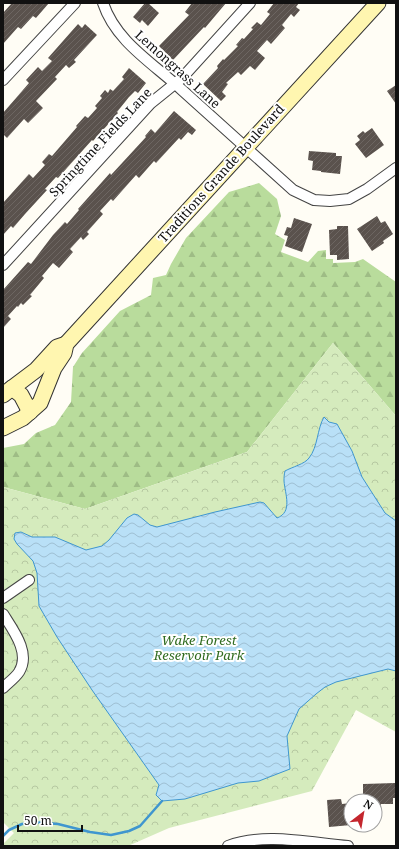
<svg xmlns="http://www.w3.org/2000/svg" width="399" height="849" font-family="'Noto Serif',serif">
	<defs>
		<pattern id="forest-firs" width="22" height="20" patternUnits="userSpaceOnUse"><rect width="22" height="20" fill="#b9dc9c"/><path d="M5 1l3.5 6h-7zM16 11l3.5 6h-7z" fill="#9ebc85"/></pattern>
		<pattern id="park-crowns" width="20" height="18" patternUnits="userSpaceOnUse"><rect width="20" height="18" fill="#d5ebbd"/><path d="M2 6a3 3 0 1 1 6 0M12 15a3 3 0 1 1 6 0" fill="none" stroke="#b6c8a1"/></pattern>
		<pattern id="water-waves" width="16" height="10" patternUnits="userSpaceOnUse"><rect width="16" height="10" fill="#b9e0f7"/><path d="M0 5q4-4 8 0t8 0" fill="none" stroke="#9ebfd3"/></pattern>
		<pattern id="building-hatch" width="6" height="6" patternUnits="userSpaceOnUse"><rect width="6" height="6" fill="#5a524d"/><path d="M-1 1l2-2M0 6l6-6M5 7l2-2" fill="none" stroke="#6d6662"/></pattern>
	</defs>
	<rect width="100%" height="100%" fill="#fffdf5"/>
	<polygon fill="url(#forest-firs)" points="259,183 277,199 281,216 275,234 285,240 281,252 308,262 318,251 326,250 326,259 333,259 333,263 355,262 363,259 396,282 396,416 333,343 247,452 85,509 3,487 3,448 24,444 36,433 55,425 71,402 73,367 82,353 120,311 151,295 153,278 166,275 171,264 186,238 229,192"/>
	<polygon fill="url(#park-crowns)" points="333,343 396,416 396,732 356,710 312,791 169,828 128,846 3,846 3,844 14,833 3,822 3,487 85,509 247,452"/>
	<path fill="url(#water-waves)" stroke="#3f96cf" d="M324 417 329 422 337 424 352 451 362 477 385 513 396 521V671L388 669 336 682 325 687 316 694 299 709 287 736 290 769 259 781 238 783 185 799 162 801 156 795 159 785 92 690 57 637 39 606 37 573 33 561 17 544 14 539 15 533 21 532 32 537H55L86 550 102 546 109 540 127 518 134 514 138 515 150 525 157 527 215 512 260 502 264 503 277 518C293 512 285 494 284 481 284 478 284 475 285 471 292 467 305 464 309 458 318 447 317 429 324 417Z"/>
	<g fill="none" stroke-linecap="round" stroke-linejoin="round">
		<polyline stroke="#3f96cf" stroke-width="2.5" points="3,836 9,830 22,824 33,822 58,824 90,832 111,835 129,831 140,826 162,801"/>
	</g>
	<g fill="url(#building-hatch)">
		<polygon points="12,3 49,3 36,18 33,16 21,29 18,27 3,44 3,13"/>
		<polygon points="145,3 148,3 159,13 148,26 142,20 140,23 133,17"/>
		<polygon points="192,3 226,3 205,28 204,27 173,60 159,46 189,15 185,12"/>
		<polygon points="274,3 299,3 296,7 300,10 294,17 291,14 282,25 285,28 271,44 267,40 257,51 265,58 255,70 250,66 241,75 238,72 226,83 228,84 222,92 226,96 221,101 203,84 218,68 217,66 223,59 224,60 238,46 236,45 242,38 244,39 253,29 251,28 257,22 261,25 270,14 267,12"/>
		<polygon points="78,24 82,28 85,24 97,35 74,60 76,62 69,68 66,65 55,77 57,79 36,101 43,108 28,123 24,119 7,138 3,134 3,113 29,83 26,80 38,67 42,71 52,61 48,58"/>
		<polygon points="129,68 146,83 138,93 135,91 129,97 117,112 118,113 112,120 93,141 92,140 58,178 56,177 45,189 47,190 25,214 13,228 11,226 3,235 3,203 29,174 33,178 45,165 42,162 49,154 52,156 77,127 76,126 85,116 88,118 97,108 95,106 102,98 100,96 105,90 108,93 110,89 113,91 124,79 122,77"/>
		<polygon points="396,85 396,104 387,91"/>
		<polygon points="174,111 196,130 192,135 188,132 181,140 179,138 156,163 154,161 139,178 136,175 113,201 111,199 100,211 103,214 87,232 89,234 83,240 81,237 70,249 73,252 59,268 53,263 42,276 44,278 30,295 32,296 23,305 21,303 18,307 17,306 8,316 11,319 3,328 3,290 28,262 31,264 53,235 65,222 67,224 79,210 78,209 110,173 111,175 146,137 145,136 151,129 155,133"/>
		<polygon points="372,128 384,145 366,158 355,144 360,140 357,136 363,131 365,133"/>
		<polygon points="309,151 336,153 336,156 342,156 340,174 321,172 321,171 312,170 313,161 308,160"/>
		<polygon points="377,216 381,223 385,221 393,234 383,241 384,243 372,251 357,229"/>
		<polygon points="294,218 312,224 302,252 285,246 288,236 284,235 287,227 291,228"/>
		<polygon points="337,226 348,226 349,259 337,260 337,255 330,255 329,230 337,229"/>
		<polygon points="395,783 395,798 393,798 393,804 381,804 381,808 375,808 375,801 363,800 363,784"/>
		<polygon points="341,799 342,804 351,803 351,825 329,827 327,800"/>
	</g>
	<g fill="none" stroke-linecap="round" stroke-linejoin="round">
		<g stroke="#444" stroke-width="12">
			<g id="minor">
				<path d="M103 3C116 42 153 63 182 90 219 123 256 157 293 190L314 200 330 201 349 199 367 189 396 168"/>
				<polyline points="3,80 75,3"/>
				<polyline points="3,265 151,103 182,78 250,3"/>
				<polyline points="3,598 29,580"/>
				<path d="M3 614C13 630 31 653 19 672 15 678 8 683 3 688"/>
				<path d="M228 846C263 832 311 843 348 846"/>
			</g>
		</g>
		<g stroke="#333" stroke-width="17">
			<g id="secondary">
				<polyline points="12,388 21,395 30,412"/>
				<polyline points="3,395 36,370 57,347 66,344"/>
				<polyline points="3,428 23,418 40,403 54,368 64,353 66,344 378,3"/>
			</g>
		</g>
		<use href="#minor" stroke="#fff" stroke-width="10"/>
		<use href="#secondary" stroke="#fff6b0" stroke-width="15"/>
	</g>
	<g text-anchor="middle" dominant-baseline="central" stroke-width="4" stroke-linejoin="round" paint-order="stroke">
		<g font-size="13" fill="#111" stroke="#fff">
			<text transform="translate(178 69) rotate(42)">Lemongrass Lane</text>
			<text transform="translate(100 142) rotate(-47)">Springtime Fields Lane</text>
			<text transform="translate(221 173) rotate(-48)">Traditions Grande Boulevard</text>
		</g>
		<g font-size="13" font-style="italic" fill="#2f6b1f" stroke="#fff">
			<text x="199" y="640">Wake Forest<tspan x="199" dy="15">Reservoir Park</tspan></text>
		</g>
	</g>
	<rect width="399" height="849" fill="none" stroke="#111111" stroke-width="8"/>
	<g transform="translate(363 813) rotate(31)"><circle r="19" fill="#ffffff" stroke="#a0a0a0"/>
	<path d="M0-3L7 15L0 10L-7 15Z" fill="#c4262e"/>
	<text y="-6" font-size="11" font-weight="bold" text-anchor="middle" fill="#111111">N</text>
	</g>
	<path d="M18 825v6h64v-6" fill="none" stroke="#111111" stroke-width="2"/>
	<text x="24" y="825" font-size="12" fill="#111111" stroke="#ffffff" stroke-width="3" paint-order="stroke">50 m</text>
</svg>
